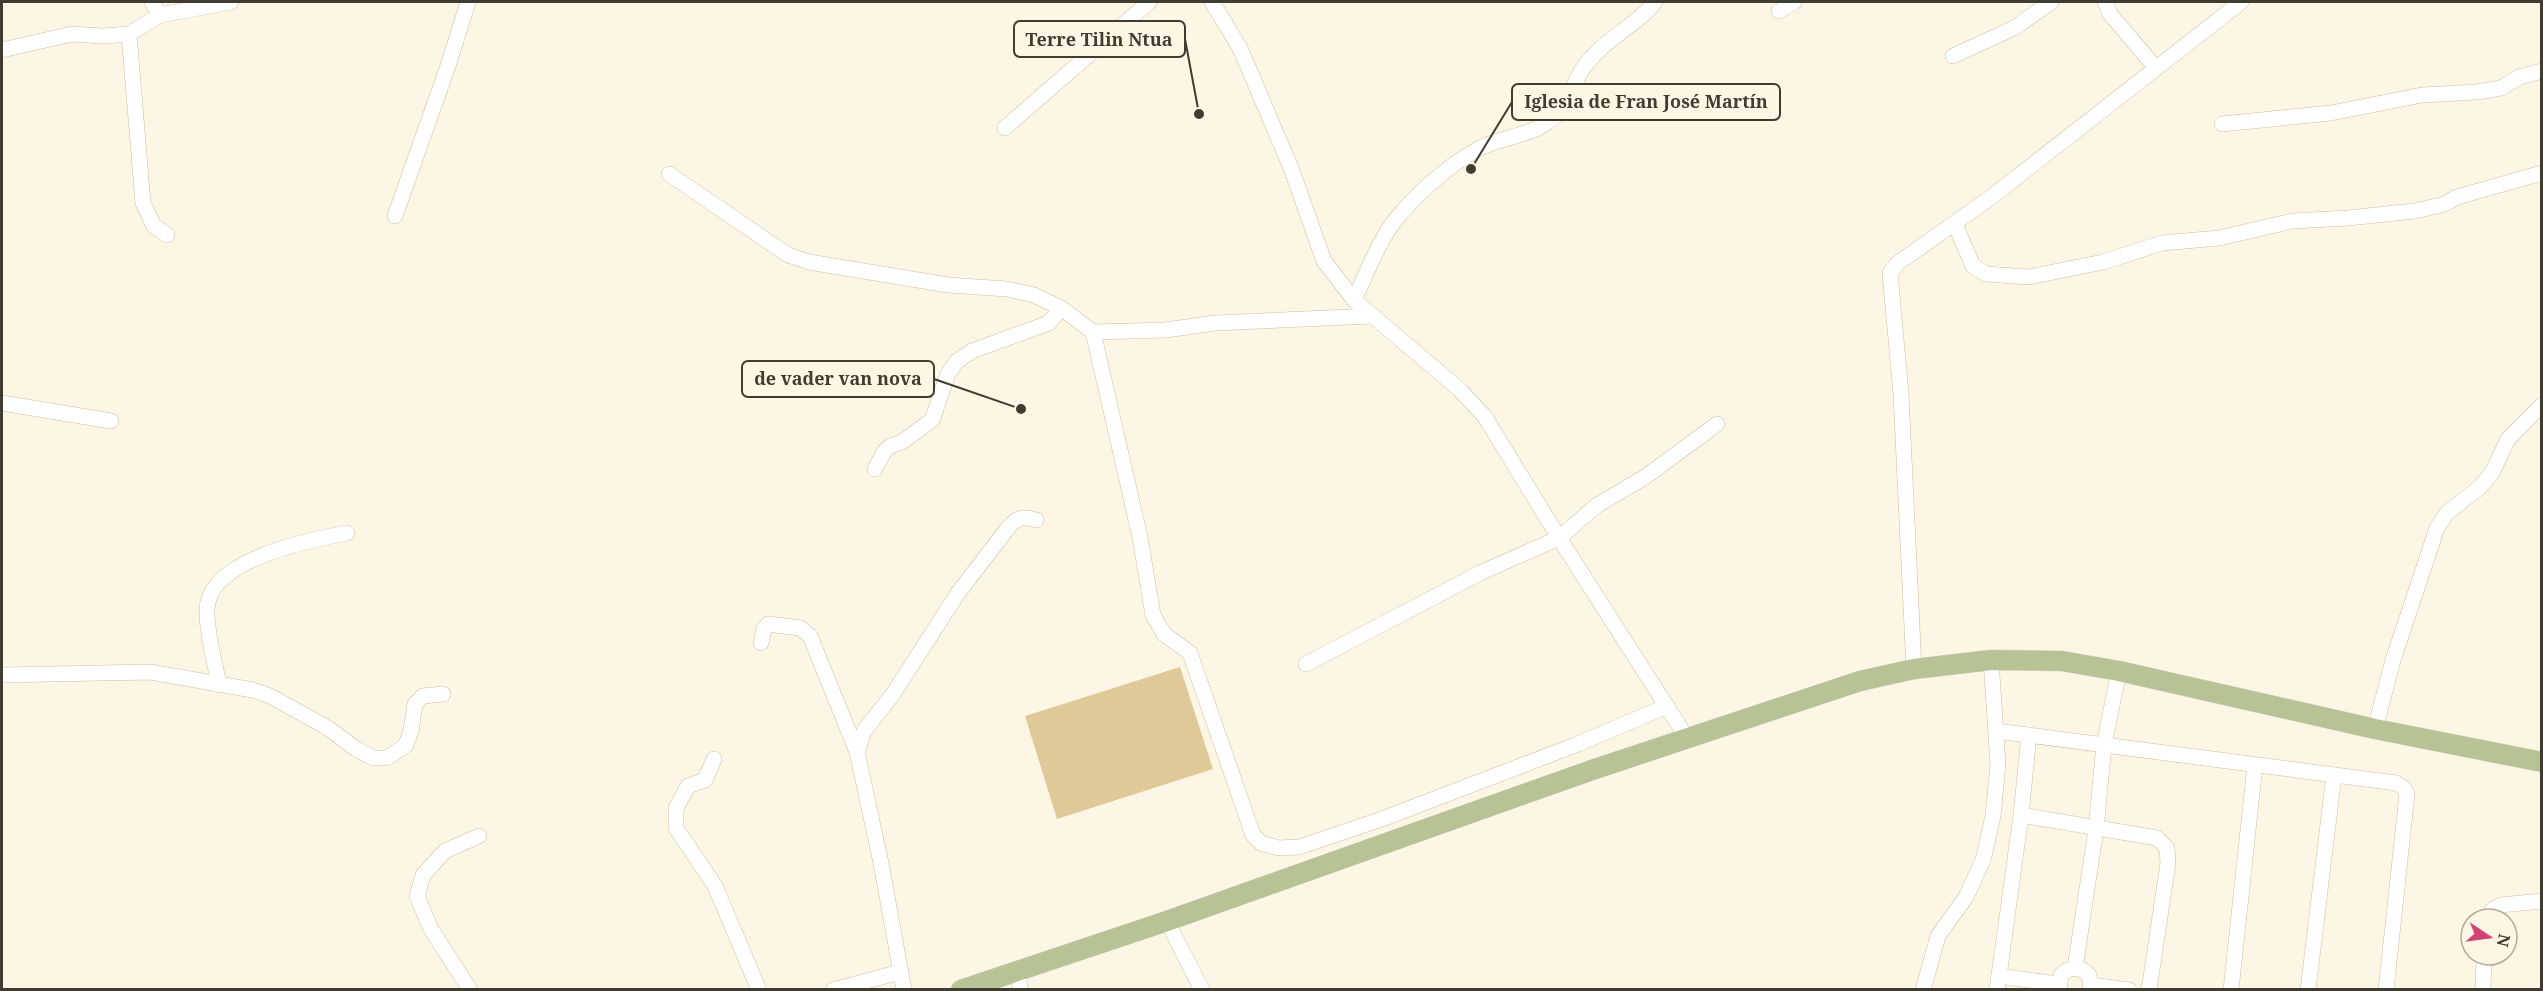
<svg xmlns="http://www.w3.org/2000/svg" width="2543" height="991" font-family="'Noto Serif',serif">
	<rect width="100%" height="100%" fill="#fef6e5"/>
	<polygon fill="#dfc999" points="1180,667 1213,769 1057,819 1025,716"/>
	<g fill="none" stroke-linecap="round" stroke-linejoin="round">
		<g stroke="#ccbfa2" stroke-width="16">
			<g id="minor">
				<polyline points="152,2 160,15"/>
				<polyline points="1212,2 1240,48 1291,168 1324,261 1354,300 1460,390 1485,417 1559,538 1687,738"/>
				<polyline points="2105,2 2110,14 2156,68"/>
				<polyline points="1779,11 1794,2"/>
				<polyline points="129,34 143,203 154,226 167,235"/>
				<polyline points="2,50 72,34 103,36 129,34 160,15 231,2"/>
				<polyline points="1953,56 2014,28 2051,2"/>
				<polyline points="2222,124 2331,113 2422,95 2477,92 2501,88 2519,77 2542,71"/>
				<polyline points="1005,128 1149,2"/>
				<polyline points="669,174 788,255 809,262 948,285 1007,289 1034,295 1061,308 1093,332 1166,330 1215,323 1371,316"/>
				<polyline points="395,216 449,63 468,2"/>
				<polyline points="1955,224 1973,266 1986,274 2029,277 2103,262 2162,243 2219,238 2292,221 2348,218 2415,211 2445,204 2457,197 2542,173"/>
				<path d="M1354 300C1368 271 1380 236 1402 212 1423 188 1452 163 1480 148 1501 137 1529 136 1548 122 1573 105 1568 91 1582 70 1600 41 1637 26 1655 2"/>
				<polyline points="1093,332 1140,537 1153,615 1164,634 1190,653 1253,835 1261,843 1278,848 1299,847 1382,819 1578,744 1667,706"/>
				<polyline points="2,403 111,421"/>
				<polyline points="875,469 884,452 890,446 902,442 932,420 948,374 957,361 972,351 1049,323 1061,308"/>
				<polyline points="761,643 764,629 768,624 800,628 810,636 857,752 881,863 904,990"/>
				<polyline points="1306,664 1480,573 1559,538 1596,506 1645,477 1717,424"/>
				<polyline points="1914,669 1901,394 1890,273 1898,263 1990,198 2241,2"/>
				<polyline points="2,675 150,672 253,690 270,696 328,728 356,749 373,758 387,758 406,745 411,731 415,704 423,696 443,694"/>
				<path d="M219 685C215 662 207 636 207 612 205 560 309 540 347 533"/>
				<polyline points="2375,729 2393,660 2437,528 2447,513 2480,487 2492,473 2508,439 2542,405"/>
				<polyline points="1997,731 2396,783 2404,788 2407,794 2386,990"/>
				<path d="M857 752 864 731 893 694 958 593 1008 528C1017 518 1022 515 1036 520"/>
				<polyline points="714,759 705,780 688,786 676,808 676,828 715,886 759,990"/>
				<polyline points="2021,815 2157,838 2167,848 2168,863 2149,990"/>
				<polyline points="2488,919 2492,910 2501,905 2542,901"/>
				<polyline points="1167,921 1202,990"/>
				<polyline points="2075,968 2096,829 2104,745 2119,671"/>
				<polyline points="1018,969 1020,990"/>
				<polyline points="1999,976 2058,984"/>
				<polyline points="2092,985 2129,990"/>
				<polyline points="470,990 431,929 417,896 423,875 445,851 479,836"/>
				<polyline points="833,990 900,972"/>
				<polyline points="1923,990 1938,936 1966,897 1983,860 1993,816 1998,764 1991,660"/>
				<polyline points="1997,990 2021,815 2029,735"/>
				<path d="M2059 990 2061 975C2070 966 2080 966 2089 975L2091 990"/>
				<polyline points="2231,990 2255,765"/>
				<polyline points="2308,990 2334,775"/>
				<polyline points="2483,990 2484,955"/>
			</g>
		</g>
		<g stroke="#dddcda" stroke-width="21">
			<polyline id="major" points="961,990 1167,921 1592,770 1860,681 1914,669 1991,660 2062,661 2119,671 2375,729 2542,762"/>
		</g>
		<use href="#minor" stroke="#fff" stroke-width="15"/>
		<use href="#major" stroke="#b7c295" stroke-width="20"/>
	</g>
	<path fill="none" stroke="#413c30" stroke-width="2" d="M1199 114L1185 39M1471 169L1512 102M1021 409L934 379"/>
	<g fill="#413c30" stroke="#fef6e5" stroke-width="2">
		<circle cx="1199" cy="114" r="6"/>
		<circle cx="1471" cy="169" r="6"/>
		<circle cx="1021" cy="409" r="6"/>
	</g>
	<g fill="#fef6e5" stroke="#413c30" stroke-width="2">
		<rect x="1014" y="21" width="171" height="36" rx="6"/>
		<rect x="1512" y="84" width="268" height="36" rx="6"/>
		<rect x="742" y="361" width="192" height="36" rx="6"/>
	</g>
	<g font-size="18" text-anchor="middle" font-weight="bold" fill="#413c30">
		<text x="1099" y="46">Terre Tilin Ntua</text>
		<text x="1646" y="108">Iglesia de Fran José Martín</text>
		<text x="838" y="385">de vader van nova</text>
	</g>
	<rect width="2543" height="991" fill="none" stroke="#413c30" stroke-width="6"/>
	<g transform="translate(2489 937) rotate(103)"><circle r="28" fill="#fef6e5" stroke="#b2ac9d" stroke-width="1.5"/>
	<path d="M0-4.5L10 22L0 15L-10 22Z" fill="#d14475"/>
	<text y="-9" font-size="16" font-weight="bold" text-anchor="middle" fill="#413c30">N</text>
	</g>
</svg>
